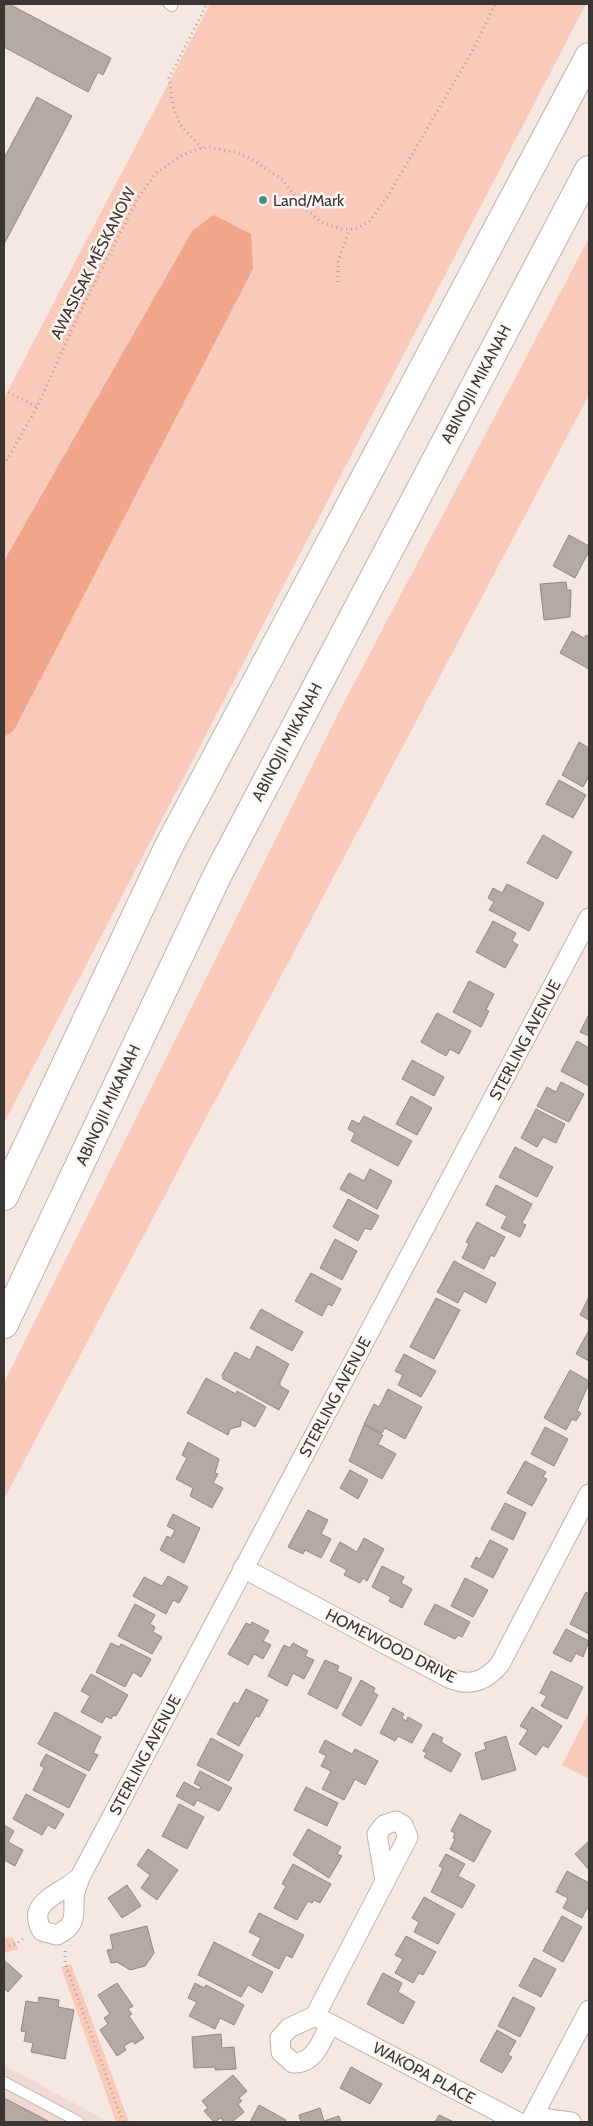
<svg xmlns="http://www.w3.org/2000/svg" width="593" height="2126" font-family="Cabin,sans-serif">
	<rect width="100%" height="100%" fill="#f5e8e3"/>
	<polygon fill="#f0dbd4" points="4,2065 109,2122 4,2122"/>
	<g fill="#f9c9b9">
		<polygon points="210,4 586,4 4,1123 4,398"/>
		<polygon points="589,238 589,395 4,1499 4,1383 343,704"/>
		<polygon points="589,1712 589,1779 562,1765"/>
		<polygon points="12,1937 19,1949 4,1953 4,1939"/>
		<polygon points="71,1964 129,2122 116,2122 61,1967"/>
	</g>
	<polygon fill="#f1a58b" points="214,215 251,234 253,269 14,730 4,737 4,561 193,230"/>
	<g fill="#b5a9a4" stroke="#958985">
		<polygon points="4,4 9,4 111,58 103,75 98,72 88,92 4,47"/>
		<polygon points="37,97 72,116 4,244 4,158"/>
		<polygon points="569,535 589,546 589,551 575,578 553,566"/>
		<polygon points="566,582 567,590 571,590 570,617 544,620 540,584"/>
		<polygon points="572,631 584,638 586,635 589,637 589,669 560,653"/>
		<polygon points="579,742 589,748 589,776 583,787 562,775"/>
		<polygon points="559,780 586,795 573,818 546,804"/>
		<polygon points="543,835 572,852 557,879 527,863"/>
		<polygon points="507,884 544,903 529,931 489,910 494,902 488,898 493,888 502,893"/>
		<polygon points="493,921 516,933 512,941 518,945 505,968 476,952"/>
		<polygon points="469,981 494,994 486,1010 489,1011 481,1027 453,1012"/>
		<polygon points="437,1013 471,1031 459,1054 450,1049 446,1056 421,1042"/>
		<polygon points="589,1014 589,1036 580,1032"/>
		<polygon points="577,1041 589,1048 589,1086 561,1071"/>
		<polygon points="412,1060 444,1077 434,1096 402,1079"/>
		<polygon points="561,1082 584,1094 569,1122 537,1106 547,1087 556,1092"/>
		<polygon points="411,1096 432,1108 417,1135 396,1124"/>
		<polygon points="536,1109 565,1124 556,1143 543,1137 537,1147 521,1138"/>
		<polygon points="364,1116 412,1141 398,1166 351,1141 355,1133 348,1129 352,1120 359,1124"/>
		<polygon points="515,1147 553,1167 537,1197 499,1177"/>
		<polygon points="370,1169 392,1181 377,1209 340,1189 349,1173 364,1181"/>
		<polygon points="496,1185 532,1204 522,1223 526,1225 520,1237 501,1228 507,1216 486,1205"/>
		<polygon points="348,1199 379,1216 371,1230 365,1228 358,1241 333,1227"/>
		<polygon points="477,1222 505,1237 494,1257 491,1255 484,1269 462,1258 469,1244 466,1242"/>
		<polygon points="335,1239 357,1251 342,1280 320,1268"/>
		<polygon points="454,1261 496,1283 486,1303 464,1291 458,1303 437,1292"/>
		<polygon points="311,1273 341,1289 332,1306 328,1304 322,1316 295,1301"/>
		<polygon points="589,1297 589,1320 580,1315"/>
		<polygon points="436,1298 460,1310 434,1359 410,1347"/>
		<polygon points="261,1309 303,1332 292,1351 250,1328"/>
		<polygon points="589,1330 589,1361 576,1354"/>
		<polygon points="257,1346 289,1364 280,1382 280,1386 289,1391 279,1410 223,1379 222,1375 235,1352 250,1360"/>
		<polygon points="404,1354 436,1371 421,1397 398,1385 403,1375 395,1371"/>
		<polygon points="570,1370 589,1381 589,1383 577,1411 581,1413 576,1421 572,1419 566,1430 544,1418"/>
		<polygon points="206,1378 236,1394 237,1391 266,1407 255,1427 241,1419 241,1426 230,1429 228,1435 187,1413"/>
		<polygon points="388,1389 422,1407 405,1439 385,1428 382,1433 364,1424 374,1404 379,1407"/>
		<polygon points="364,1425 383,1435 378,1444 396,1454 382,1479 349,1461"/>
		<polygon points="545,1427 568,1439 554,1466 531,1454"/>
		<polygon points="188,1442 219,1459 215,1473 218,1474 213,1483 223,1488 212,1508 190,1496 193,1488 176,1479 187,1458 182,1455"/>
		<polygon points="525,1461 546,1472 543,1477 547,1479 532,1506 507,1493"/>
		<polygon points="350,1470 368,1480 358,1499 340,1488"/>
		<polygon points="505,1503 526,1513 513,1540 491,1529"/>
		<polygon points="308,1510 328,1520 321,1534 331,1539 321,1558 305,1550 303,1554 288,1547"/>
		<polygon points="173,1514 200,1528 184,1563 160,1550 167,1536 171,1538 175,1530 167,1526"/>
		<polygon points="364,1538 384,1549 367,1581 363,1578 360,1583 344,1575 347,1570 330,1561 340,1542 357,1552"/>
		<polygon points="490,1540 508,1549 493,1578 471,1567 476,1557 480,1559"/>
		<polygon points="382,1566 404,1577 401,1583 412,1589 402,1608 389,1601 391,1597 372,1587"/>
		<polygon points="168,1576 188,1587 179,1603 173,1600 166,1614 133,1596 144,1577 162,1586"/>
		<polygon points="465,1578 488,1590 473,1617 451,1606"/>
		<polygon points="586,1592 589,1594 589,1634 570,1624"/>
		<polygon points="135,1604 155,1615 150,1624 155,1627 153,1632 162,1637 152,1654 118,1636"/>
		<polygon points="435,1604 470,1622 462,1637 458,1635 455,1639 424,1624"/>
		<polygon points="252,1622 269,1631 263,1641 271,1645 263,1659 254,1654 248,1665 228,1654 246,1623 250,1625"/>
		<polygon points="566,1629 589,1641 583,1657 576,1653 571,1662 553,1653"/>
		<polygon points="111,1643 119,1647 121,1644 151,1659 141,1677 133,1672 125,1687 96,1672"/>
		<polygon points="293,1643 308,1651 305,1656 314,1660 304,1679 293,1673 287,1686 268,1676 284,1645 290,1648"/>
		<polygon points="325,1660 339,1666 337,1671 352,1678 337,1709 308,1694"/>
		<polygon points="551,1671 583,1687 567,1719 541,1706 547,1696 540,1693"/>
		<polygon points="91,1674 128,1695 116,1716 113,1715 111,1719 106,1716 102,1723 81,1712 90,1696 81,1691"/>
		<polygon points="361,1680 375,1688 373,1692 378,1695 361,1726 342,1715"/>
		<polygon points="246,1689 268,1700 259,1717 256,1716 239,1746 217,1734 234,1702 238,1704"/>
		<polygon points="532,1707 562,1726 548,1748 543,1745 536,1755 519,1744 528,1730 520,1726"/>
		<polygon points="393,1708 404,1714 402,1718 406,1721 408,1717 422,1725 412,1743 398,1736 395,1741 380,1733"/>
		<polygon points="55,1712 101,1737 93,1753 98,1755 89,1771 38,1744"/>
		<polygon points="433,1733 443,1738 441,1742 461,1754 451,1772 424,1757 427,1753 423,1751"/>
		<polygon points="506,1736 516,1770 482,1780 475,1753 486,1749 484,1743"/>
		<polygon points="211,1738 243,1755 229,1781 197,1765"/>
		<polygon points="325,1740 352,1754 355,1749 378,1761 365,1785 355,1779 344,1800 322,1789 331,1771 321,1766 326,1756 319,1752"/>
		<polygon points="46,1754 86,1775 69,1808 33,1790 44,1768 40,1765"/>
		<polygon points="200,1771 232,1788 219,1811 197,1800 194,1806 176,1796 184,1782 199,1790 201,1787 194,1783"/>
		<polygon points="306,1787 338,1803 327,1826 294,1810"/>
		<polygon points="26,1794 64,1814 55,1829 48,1825 42,1835 13,1819"/>
		<polygon points="179,1804 204,1817 187,1849 162,1836"/>
		<polygon points="460,1814 491,1831 474,1862 450,1849 455,1839 453,1838 455,1833 451,1831"/>
		<polygon points="4,1825 14,1831 8,1842 23,1850 15,1866 4,1860"/>
		<polygon points="308,1829 341,1847 337,1854 342,1856 329,1878 293,1855"/>
		<polygon points="589,1841 589,1870 575,1854"/>
		<polygon points="148,1849 178,1870 157,1900 141,1888 150,1875 137,1865"/>
		<polygon points="446,1854 465,1864 458,1876 475,1885 462,1908 431,1892 443,1868 439,1866"/>
		<polygon points="293,1864 331,1884 320,1903 314,1900 312,1903 308,1901 297,1920 274,1908 286,1886 282,1884"/>
		<polygon points="567,1871 589,1883 589,1909 587,1908 582,1918 563,1908 568,1898 556,1892"/>
		<polygon points="127,1885 141,1906 122,1918 108,1898"/>
		<polygon points="424,1897 455,1914 438,1944 414,1932 419,1922 412,1918"/>
		<polygon points="259,1913 304,1935 292,1958 286,1955 279,1969 252,1955 261,1938 249,1932"/>
		<polygon points="562,1916 582,1927 563,1962 543,1951"/>
		<polygon points="147,1926 154,1953 145,1966 130,1970 117,1962 111,1963 107,1950 113,1949 110,1935"/>
		<polygon points="406,1936 436,1952 423,1975 419,1973 413,1983 395,1973 403,1959 395,1955"/>
		<polygon points="214,1942 273,1972 262,1993 248,1985 241,1997 198,1975"/>
		<polygon points="534,1958 556,1969 541,1997 519,1986"/>
		<polygon points="4,1960 22,1976 8,1992 4,1988"/>
		<polygon points="383,1973 402,1983 398,1992 415,2002 403,2024 367,2004"/>
		<polygon points="117,1983 133,2006 128,2009 132,2014 129,2016 144,2038 135,2044 132,2041 124,2046 126,2050 117,2056 100,2030 108,2024 104,2018 110,2014 98,1995"/>
		<polygon points="195,1983 204,1988 206,1985 244,2005 234,2025 220,2018 215,2029 189,2016 197,2002 188,1998"/>
		<polygon points="39,1997 59,2000 58,2007 74,2010 65,2059 31,2052 33,2043 24,2041 26,2032 21,2031 26,2001 38,2003"/>
		<polygon points="513,1997 535,2008 520,2037 498,2026"/>
		<polygon points="497,2030 516,2041 508,2055 512,2057 502,2073 480,2061"/>
		<polygon points="221,2034 222,2048 234,2047 236,2069 215,2070 215,2067 194,2068 192,2037"/>
		<polygon points="351,2067 382,2084 370,2104 340,2088"/>
		<polygon points="233,2075 247,2091 239,2098 242,2101 238,2104 244,2112 232,2122 224,2122 221,2118 214,2122 204,2111 208,2108 202,2101"/>
		<polygon points="4,2098 50,2122 4,2122"/>
		<polygon points="259,2105 286,2120 284,2122 250,2122"/>
		<polygon points="320,2108 324,2121 339,2116 341,2122 301,2122 299,2115"/>
		<polygon points="439,2115 454,2122 435,2122"/>
	</g>
	<g fill="none" stroke-linecap="round" stroke-linejoin="round">
		<g stroke="#beb2ad" stroke-width="12">
			<g id="service">
				<polyline points="169,4 172,6"/>
				<polyline points="4,2082 79,2122"/>
			</g>
		</g>
		<g stroke="#beb2ad" stroke-width="21">
			<g id="minor">
				<path d="M243 1568 449 1678C470 1687 486 1681 500 1664L589 1494"/>
				<path d="M80 1877C61 1895 25 1901 42 1931L57 1935C81 1923 71 1913 75 1892 76 1887 79 1882 80 1877L589 918"/>
				<path d="M385 1881 377 1834 384 1825 396 1821 403 1825 408 1837C377 1896 346 1956 315 2016L518 2122"/>
				<path d="M315 2016 289 2028 280 2038 281 2052 293 2063C315 2064 322 2040 330 2024"/>
				<polyline points="533,2117 571,2122"/>
				<polyline points="530,2122 589,2010"/>
			</g>
		</g>
		<g stroke="#beb2ad" stroke-width="30">
			<g id="primary">
				<polyline points="4,1196 168,848 589,57"/>
				<polyline points="4,1324 217,876 589,170"/>
			</g>
		</g>
		<g stroke="#ada39f" stroke-width="3" stroke-dasharray="1 4" stroke-linecap="butt">
			<polyline points="202,148 180,125 173,106 169,78 207,4"/>
			<polyline points="338,282 338,261 350,229"/>
			<polyline points="4,390 37,407"/>
			<polyline points="4,465 37,407 79,314 138,198 156,173 181,156 194,150 209,147 237,153 253,160 283,180 304,208 321,222 341,229 356,229 370,221 388,196 474,48 495,4"/>
			<polyline points="4,1947 16,1944 25,1937"/>
			<polyline points="65,1951 65,1963 123,2122"/>
		</g>
		<use href="#service" stroke="#fff" stroke-width="10"/>
		<use href="#minor" stroke="#fff" stroke-width="19"/>
		<use href="#primary" stroke="#fff" stroke-width="28"/>
	</g>
	<circle fill="#488e85" stroke="#fef6f3" stroke-width="2" cx="263" cy="200" r="5"/>
	<g text-anchor="middle" dominant-baseline="central" stroke-width="5" stroke-linejoin="round" paint-order="stroke">
		<g font-size="16" fill="#3b3634" stroke="#fef6f3" text-anchor="start">
			<text x="273" y="200">Land/Mark</text>
		</g>
		<g font-size="16" fill="#3b3634" stroke="#fef6f3">
			<text transform="translate(93 263) rotate(-63)">AWASISAK MĒSKANOW</text>
			<text transform="translate(476 384) rotate(-62)">ABINOJII MIKANAH</text>
			<text transform="translate(287 742) rotate(-62)">ABINOJII MIKANAH</text>
			<text transform="translate(525 1040) rotate(-62)">STERLING AVENUE</text>
			<text transform="translate(108 1105) rotate(-65)">ABINOJII MIKANAH</text>
			<text transform="translate(335 1397) rotate(-62)">STERLING AVENUE</text>
			<text transform="translate(391 1646) rotate(27)">HOMEWOOD DRIVE</text>
			<text transform="translate(145 1755) rotate(-62)">STERLING AVENUE</text>
			<text transform="translate(424 2073) rotate(28)">WAKOPA PLACE</text>
		</g>
	</g>
	<rect width="593" height="2126" fill="none" stroke="#3b3634" stroke-width="10"/>
</svg>
